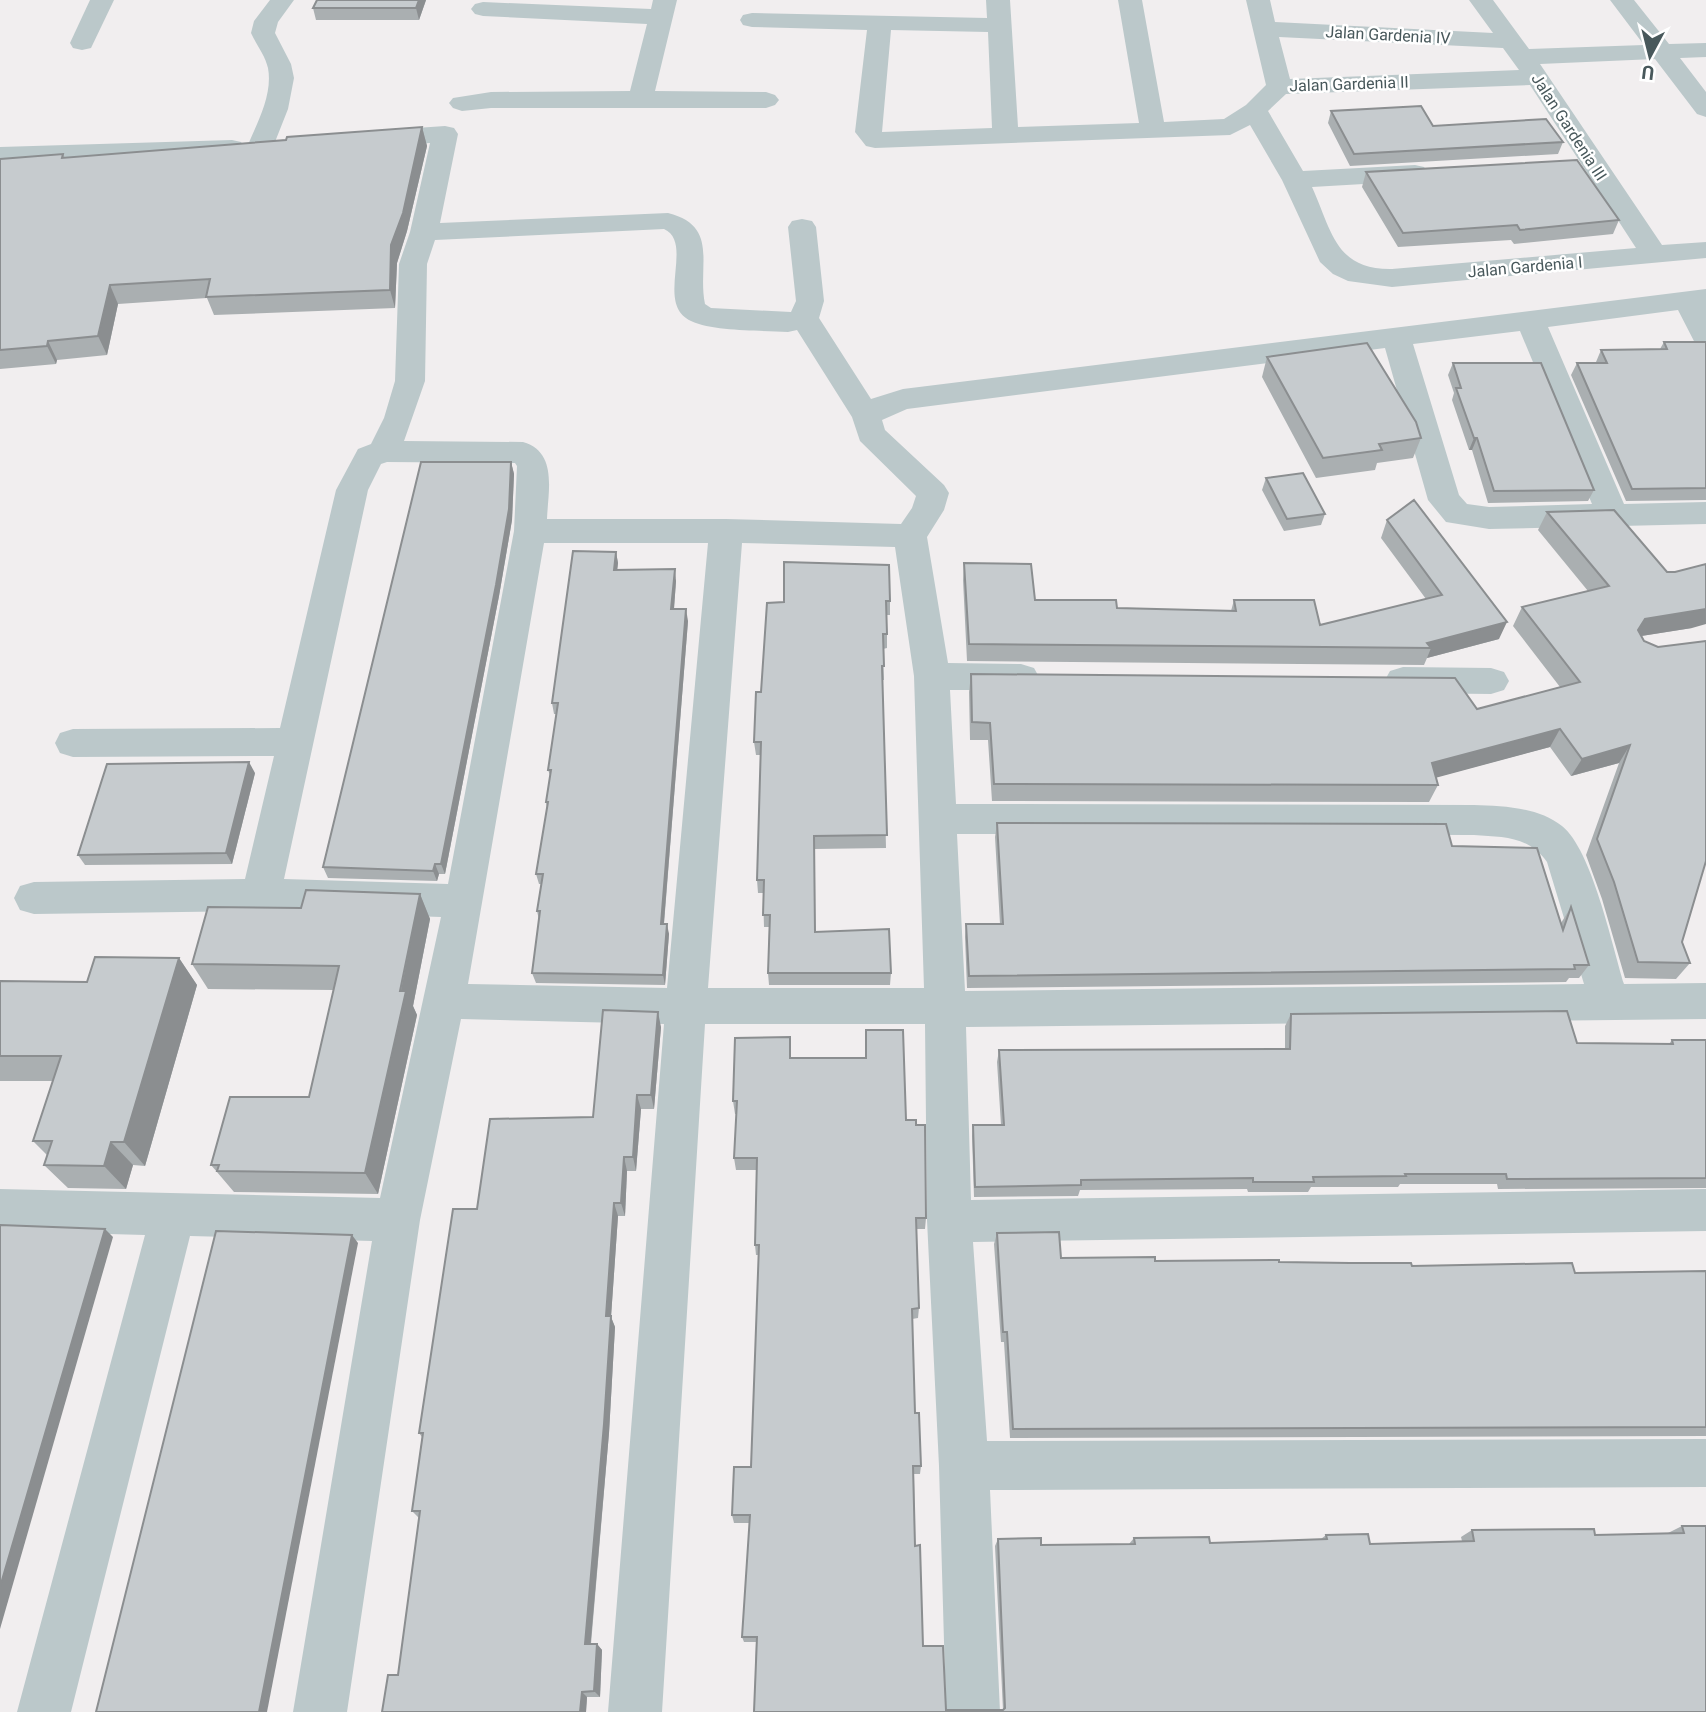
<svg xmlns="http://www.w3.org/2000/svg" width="1706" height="1712" font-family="Roboto,sans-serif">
	<rect width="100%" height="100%" fill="#f1eeef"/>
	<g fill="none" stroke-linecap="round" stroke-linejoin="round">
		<g fill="#bbc8ca" fill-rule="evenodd">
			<polygon points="90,0 114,0 91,48 82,50 73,48 70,43"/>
			<path d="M270 0H294L278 22 275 33 291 64 294 78 288 109 273 147 269 153 260 155 251 153 247 147C257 123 273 95 268 68 265 55 256 44 251 33L254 21Z"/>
			<polygon points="653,0 677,0 655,91 766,92 775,95 779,100 775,105 766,108 491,108 462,111 453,108 449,103 453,98 491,92 630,91 647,24 483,16 475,14 471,9 475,4 483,2 651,9"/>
			<path d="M986 0H1010L1018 127 1139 123 1118 0H1142L1164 122 1224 119 1246 105 1266 85 1246 0H1270L1275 22 1493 33 1469 0H1493L1529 49 1644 45 1610 0H1634L1669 44 1706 43V57L1680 58 1706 92V117L1697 114 1655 59 1540 64 1662 245 1706 242V258L1392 287 1348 281 1333 274 1320 262 1282 180 1250 125 1230 135 875 148 866 146 855 132 867 30 752 27 743 25 740 20 743 15 752 13 987 18ZM891 30 988 32 992 128 882 132ZM1279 37 1503 48 1519 70 1290 79ZM1530 85 1636 248 1392 269C1335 270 1332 231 1312 187L1415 181 1424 179 1428 173 1424 167 1415 165 1303 171 1268 111 1286 94Z"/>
			<path d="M445 126 454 128 458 134 440 223 668 213C720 226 697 266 705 304L711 308 791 312 796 301 788 227 792 221 802 219 812 221 816 227 824 301 819 318 871 399 903 389 1706 289V347L1696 345 1678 310 1548 327 1624 504 1706 502V524L1489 529 1446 522 1428 500 1385 348 907 409 882 420 885 430 944 485 949 493 944 510 927 537 948 663 1021 664 1034 668 1039 677 1034 686 1021 690H950L956 804 1474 805C1503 806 1538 807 1562 826 1592 850 1612 945 1624 984L1706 983V1019L966 1027 971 1200 1706 1189V1231L973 1242 987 1441 1706 1439V1487L990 1490 1000 1712H946L939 1466 927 1220 925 1024H705L662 1712H608L664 1024 461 1019 420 1220 347 1712H293L372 1241 190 1236 71 1712H17L145 1235 0 1231V1189L380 1198 441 917 261 911 34 914 20 910 14 898 20 886 34 882 245 879 274 756 73 757 60 753 55 743 60 733 73 729 280 728 336 490 358 449 371 444 384 418 395 381 399 264 410 232 430 143 373 147 364 145 360 139 364 133 373 131ZM664 229C695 243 654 304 691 321 715 332 761 330 788 332L797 330 852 417 860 441 916 496 912 508 901 524 726 519H547C548 491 558 452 523 442L404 441 425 381 427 264 435 240ZM1520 331 1592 504 1489 507 1467 504 1459 495 1413 344ZM387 462 515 463 517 466 514 531 448 884 284 879 368 490 381 464ZM544 543H708L667 988 468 984ZM742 543 895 547 914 676 924 988H708ZM957 834 1474 835C1503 837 1529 836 1547 862L1584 984 965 991Z"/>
			<polygon points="232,140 241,142 245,148 241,154 0,163 0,147"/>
			<polygon points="1403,667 1491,668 1504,672 1509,681 1504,690 1491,694 1403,693 1390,689 1385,680 1390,671"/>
		</g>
	</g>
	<g fill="#aaafb1">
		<polygon points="426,0 419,20 316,20 313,8"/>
		<polygon points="1331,111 1433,126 1563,142 1558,154 1350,166 1328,123"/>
		<polygon points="422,127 427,146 407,231 397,263 395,308 214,315 207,298 118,304 107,355 57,360 56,364 0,369 0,159 63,154 65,158 162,151"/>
		<polygon points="1366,172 1619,220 1613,234 1514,244 1511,240 1398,247 1362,187"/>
		<polygon points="1664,342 1706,342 1706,500 1626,501 1571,375 1577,363 1596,363 1596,362 1601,350 1660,349"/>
		<polygon points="1267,357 1421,438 1413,458 1377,463 1375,470 1316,478 1262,377"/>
		<polygon points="1453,363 1594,490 1588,501 1488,503 1472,450 1469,450 1452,400 1454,393 1448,375"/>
		<polygon points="511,462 514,474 512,520 499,596 445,874 439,874 437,881 328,878 323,867"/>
		<polygon points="1266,478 1325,514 1321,525 1284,531 1262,490"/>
		<polygon points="1547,512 1692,628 1641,636 1682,942 1690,963 1676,979 1625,978 1602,899 1586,855 1619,763 1571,776 1550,747 1436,777 1438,785 1429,802 992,801 988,740 970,740 969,692 971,674 1477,709 1560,687 1513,626 1522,607 1588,591 1538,530"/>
		<polygon points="1387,520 1499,639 1427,658 1424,665 967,661 963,580 964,563 1035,600 1117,608 1231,611 1234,600 1320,625 1426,599 1381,538"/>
		<polygon points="616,552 618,563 617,570 676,581 674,609 688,621 664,924 669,934 665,985 536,983 532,973 539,920 537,911 541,884 539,884 536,874 547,808 546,802 550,775 548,770 556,714 554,714 552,703"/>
		<polygon points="890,601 890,615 887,615 887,648 883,649 884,680 882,680 886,848 815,849 815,932 891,973 890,985 769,985 768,973 769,927 764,927 763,893 758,893 757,880 761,755 756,755 754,742 761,692 784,602"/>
		<polygon points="255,773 232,864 85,865 78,855"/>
		<polygon points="997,823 1452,846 1561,923 1571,907 1589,965 1579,978 1569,978 1566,982 967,988 965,937 966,924 1000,924 995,837"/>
		<polygon points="420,894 430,919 413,1006 417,1015 378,1194 234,1192 211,1165 309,1097 334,990 208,989 192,964 301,908"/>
		<polygon points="179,958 197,985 145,1166 133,1165 126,1189 68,1188 44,1165 47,1155 33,1141 53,1081 0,1081 0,981 87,982"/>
		<polygon points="1291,1014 1577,1043 1669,1044 1672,1040 1706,1040 1706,1188 1498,1189 1497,1184 1400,1184 1398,1187 1311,1187 1308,1192 1248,1192 1247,1189 1080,1190 1078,1196 974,1197 972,1136 973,1125 1001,1125 997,1062 999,1050 1285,1049 1285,1026"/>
		<polygon points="661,1027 654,1109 641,1109 636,1171 627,1171 625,1216 618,1216 611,1317 615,1327 609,1433 591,1644 597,1644 602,1650 600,1697 587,1697 586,1712 382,1712 398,1675 419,1518 412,1511 422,1437 419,1433 477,1209 593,1117"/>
		<polygon points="791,1050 791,1058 906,1120 926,1218 925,1229 916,1229 919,1308 918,1318 912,1319 915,1413 921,1466 920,1474 914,1474 915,1546 923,1646 946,1710 1003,1710 995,1546 998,1539 1041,1545 1129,1544 1134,1538 1210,1543 1321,1539 1326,1535 1370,1544 1462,1541 1461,1537 1472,1530 1595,1535 1668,1533 1682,1526 1706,1526 1706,1712 754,1712 756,1642 744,1642 742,1637 750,1523 734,1523 732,1515 751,1467 759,1255 756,1255 755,1245 757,1170 736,1170 734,1158 737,1114 735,1114 733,1101"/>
		<polygon points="997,1233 1061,1258 1155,1261 1279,1262 1575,1273 1706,1271 1706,1436 1010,1438 1004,1342 1001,1342 994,1244"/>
	</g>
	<g fill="#8b8e90">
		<polygon points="419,0 426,0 419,20 416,8"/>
		<polygon points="422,127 427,146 407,231 397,263 395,308 390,290 391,245"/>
		<polygon points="110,285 118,304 107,355 98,336"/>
		<polygon points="48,341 57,360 56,364 47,346"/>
		<polygon points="1474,438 1477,438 1472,450 1469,450"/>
		<polygon points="511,462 514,474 512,520 499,596 445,874 441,864"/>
		<polygon points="616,552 618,563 616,581 614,570"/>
		<polygon points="675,569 676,581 673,621 671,609"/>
		<polygon points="686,609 688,621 663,934 661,924"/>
		<polygon points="1706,609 1706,624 1692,628 1635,637 1628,648 1645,619"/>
		<polygon points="1507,622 1499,639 1427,658 1431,648 1427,643"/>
		<polygon points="1560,729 1550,747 1424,781 1432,763"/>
		<polygon points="1630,745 1619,763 1571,776 1582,759"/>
		<polygon points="249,762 255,773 232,864 226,853"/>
		<polygon points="435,864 439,874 437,881 433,871"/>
		<polygon points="420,894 430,919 413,1006 417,1015 378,1194 365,1173"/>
		<polygon points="667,924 669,934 665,985 663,975"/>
		<polygon points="179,958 197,985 145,1166 124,1142"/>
		<polygon points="658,1012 661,1027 654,1109 651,1095"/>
		<polygon points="637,1095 641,1109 636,1171 633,1157"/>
		<polygon points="111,1142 133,1165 126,1189 104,1166"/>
		<polygon points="624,1157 627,1171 625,1216 621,1203"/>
		<polygon points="614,1203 618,1216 611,1317 615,1327 609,1433 590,1650 585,1644"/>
		<polygon points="105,1229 113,1237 0,1629 0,1587"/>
		<polygon points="352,1235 358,1243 267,1712 259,1712"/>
		<polygon points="597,1644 602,1650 600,1697 594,1691"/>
		<polygon points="582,1692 587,1697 586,1712 580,1712"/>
	</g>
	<g fill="#c6cbce" stroke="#8b8e90" stroke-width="2">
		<polygon points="317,0 419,0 416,8 313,8"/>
		<polygon points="1421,106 1433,126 1546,119 1563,142 1354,154 1331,111"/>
		<polygon points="422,127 403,213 391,245 390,290 206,297 210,279 110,285 98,336 48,341 47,346 0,350 0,159 63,154 62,158 286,140 287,137"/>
		<polygon points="1577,160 1619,220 1520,230 1517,225 1403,233 1366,172"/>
		<polygon points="1664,342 1706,342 1706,488 1632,489 1577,363 1607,363 1601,350 1667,349"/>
		<polygon points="1367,343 1416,422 1421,438 1379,444 1382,450 1323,458 1267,357"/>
		<polygon points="1453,363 1541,363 1594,490 1494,491 1477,438 1474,438 1456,388 1461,388"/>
		<polygon points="421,462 511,462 509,509 496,585 441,864 435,864 433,871 323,867"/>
		<polygon points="1303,473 1325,514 1287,519 1266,478"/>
		<polygon points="1414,500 1507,622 1427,643 1431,648 969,644 964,563 1031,564 1035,600 1116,600 1117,608 1236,611 1234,600 1314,600 1320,625 1442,595 1387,520"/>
		<polygon points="1614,510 1667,572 1675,572 1706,564 1706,609 1645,619 1638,630 1644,641 1658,647 1706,641 1706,861 1682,942 1690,963 1638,962 1614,882 1597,839 1630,745 1582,759 1560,729 1432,763 1438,785 994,784 990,723 972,722 971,674 1455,678 1477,709 1580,682 1522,607 1609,586 1547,512"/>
		<polygon points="573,551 616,552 614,570 675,569 671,609 686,609 661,924 667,924 663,975 532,973 540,911 537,911 543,874 536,874 548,802 546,802 551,770 548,770 558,703 552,703"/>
		<polygon points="784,562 889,565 890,601 886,601 887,634 883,634 884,666 882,666 887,835 814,836 815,932 889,929 891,973 768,973 770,915 763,915 764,880 757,880 761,742 754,742 756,692 761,692 767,603 784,602"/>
		<polygon points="249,762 226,853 78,855 107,764"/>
		<polygon points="997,823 1446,824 1452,846 1537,848 1563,930 1571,907 1589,965 1574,965 1575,969 969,976 966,924 1003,924"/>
		<polygon points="306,890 420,894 400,991 406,991 365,1173 217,1171 219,1165 211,1165 230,1097 309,1097 339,966 192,964 208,907 301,908"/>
		<polygon points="95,957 179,958 124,1142 111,1142 104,1166 44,1165 52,1141 33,1141 61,1056 0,1056 0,981 87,982"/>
		<polygon points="603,1010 658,1012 651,1095 637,1095 633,1157 624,1157 621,1203 614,1203 606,1316 611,1316 604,1424 585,1644 597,1644 594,1691 582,1692 580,1712 382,1712 388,1675 398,1675 420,1511 412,1511 423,1433 419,1433 453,1209 477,1209 490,1119 593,1117"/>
		<polygon points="1567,1011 1577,1043 1673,1044 1672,1040 1706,1040 1706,1178 1507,1179 1506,1174 1405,1174 1406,1176 1313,1177 1314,1182 1253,1182 1253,1178 1081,1180 1081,1185 975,1187 973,1125 1004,1125 999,1050 1290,1049 1291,1014"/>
		<polygon points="866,1030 903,1030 906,1120 916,1120 916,1125 925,1125 926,1218 916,1218 919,1308 912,1309 915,1413 919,1413 921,1466 913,1466 915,1546 920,1545 923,1646 943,1646 946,1710 1003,1710 1005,1708 998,1539 1041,1538 1041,1545 1135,1544 1134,1538 1209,1537 1210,1543 1327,1539 1326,1535 1368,1534 1370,1544 1474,1541 1472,1530 1594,1529 1595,1535 1684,1533 1682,1526 1706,1526 1706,1712 754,1712 757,1637 742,1637 750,1515 732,1515 734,1467 751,1467 759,1245 755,1245 757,1158 734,1158 737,1101 733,1101 735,1038 790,1037 790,1058 866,1058"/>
		<polygon points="0,1225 105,1229 0,1587"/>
		<polygon points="216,1231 352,1235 259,1712 96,1712"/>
		<polygon points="1059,1232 1061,1258 1155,1257 1155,1261 1279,1260 1279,1262 1350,1263 1411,1263 1412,1266 1572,1263 1575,1273 1706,1271 1706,1427 1013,1429 1007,1332 1003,1332 997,1233"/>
	</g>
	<g text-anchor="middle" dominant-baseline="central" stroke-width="5" stroke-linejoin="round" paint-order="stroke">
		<g font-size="16" fill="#48585b" stroke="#fff">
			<text transform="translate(1388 35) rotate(3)">Jalan Gardenia IV</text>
			<text transform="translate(1349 84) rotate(-2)">Jalan Gardenia II</text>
			<text transform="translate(1569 127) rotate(57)">Jalan Gardenia III</text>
			<text transform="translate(1525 267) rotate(-5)">Jalan Gardenia I</text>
		</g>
	</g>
	<g transform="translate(1650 56) rotate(187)" stroke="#ffffff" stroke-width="5" paint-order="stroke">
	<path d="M0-5L12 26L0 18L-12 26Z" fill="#48585b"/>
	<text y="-10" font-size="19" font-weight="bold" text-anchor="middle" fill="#48585b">U</text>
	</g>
</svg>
